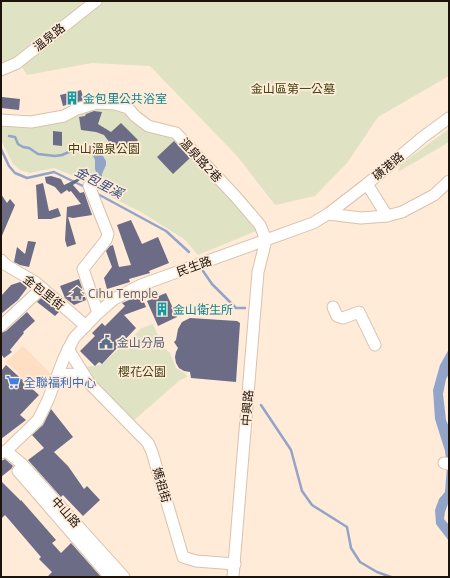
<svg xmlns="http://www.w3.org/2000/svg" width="450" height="578" font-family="'Open Sans','Noto Sans TC',sans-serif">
	<rect width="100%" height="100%" fill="#ffebd8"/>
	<polygon fill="#fedfc3" points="23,346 51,374 47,383 40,377 32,385 6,362"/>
	<g fill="#dfe3c4">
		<polygon points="1,1 88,1 17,60 1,67"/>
		<polygon points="102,1 449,1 449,76 378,117 347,163 315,196 275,205 238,157 150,66 92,63 27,75 20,64"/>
		<polygon points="95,107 114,107 122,112 150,130 175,137 257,226 256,231 198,255 184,239 141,212 85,184 74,176 54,168 30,173 20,170 13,164 1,140 1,123 41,123 79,116 79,111"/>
		<polygon points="449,129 449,142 398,172 400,165"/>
		<polygon points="153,324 163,347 170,353 176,368 186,374 187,377 180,380 132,422 81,367 95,366 102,364 142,328"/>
	</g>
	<g fill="#92a5c9">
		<polygon points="93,147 103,156 106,161 106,165 102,174 102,182 99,181 95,169 95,160 93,156 90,153 82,150"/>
		<polygon points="449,349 449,374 446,379 443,394 446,420 449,427 449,501 445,512 444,519 449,525 449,541 436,524 435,510 439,499 445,492 447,466 445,451 435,419 433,390 440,365"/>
	</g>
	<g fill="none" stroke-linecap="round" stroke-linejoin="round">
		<g stroke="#92a5c9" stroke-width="2.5">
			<polyline points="9,136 15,137 18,144 23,147 29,148 38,154 55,156 62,155 71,151 82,150"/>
			<polyline points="1,149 9,166 15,173 27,178 54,172 87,188"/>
			<polyline points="96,193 166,231 189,252"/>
			<polyline points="203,271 212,284 236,308 245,308"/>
			<polyline points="261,405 291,450 302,491 312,505 347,527 351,548 360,562 377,572 391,577"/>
		</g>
	</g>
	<g fill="#6c6c87">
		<polygon points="81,90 84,100 69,105 69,104 63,106 60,95"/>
		<polygon points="2,97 20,99 19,110 1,108"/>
		<polygon points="94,111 102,112 98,124 111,132 121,123 138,140 125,153 122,150 119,151 112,146 104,135 96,132 81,130 79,117 85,116 86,114"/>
		<polygon points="53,131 62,132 62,146 53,145"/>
		<polygon points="174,141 190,158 173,174 157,157"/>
		<polygon points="51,176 61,179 64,185 79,178 80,180 73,185 80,193 84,192 92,215 73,218 68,217 76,244 67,247 65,240 67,207 81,204 71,191 69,192 67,190 61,194 55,187 46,183 45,177"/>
		<polygon points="43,183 49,211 58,208 61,216 51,219 38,219 36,185"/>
		<polygon points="1,194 7,203 10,199 15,205 1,238"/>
		<polygon points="131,220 142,244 158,237 169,263 149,271 150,273 129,279 130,282 107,289 104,278 112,267 106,251 110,246 113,245 119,267 131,265 117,225"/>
		<polygon points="28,241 36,242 29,267 20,265 14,262 17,247 25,254"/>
		<polygon points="79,279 86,300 74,305 65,298 60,286"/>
		<polygon points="20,282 25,284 27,288 18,300 1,314 1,296 11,285"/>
		<polygon points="166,293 177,317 158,326 147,301"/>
		<polygon points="141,295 146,307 124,315 136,328 102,364 99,362 95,366 80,351 95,336 92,333 102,323 105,326 125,306 122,303"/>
		<polygon points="42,297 59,312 55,316 37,302"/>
		<polygon points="27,312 35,321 23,332 24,333 10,350 12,352 4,358 1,354 1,333 6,331"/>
		<polygon points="190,318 237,321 240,323 236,382 191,378 190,372 184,371 179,368 176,363 175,357 176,352 178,348 174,342 176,340 178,329 182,322"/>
		<polygon points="6,365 39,395 20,415 26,420 1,439 1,371"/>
		<polygon points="51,409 73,437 54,452 68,466 84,489 87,486 100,500 83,516 63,495 61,497 28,460 44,448 32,435 43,425"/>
		<polygon points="5,459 13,466 11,469 1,477 1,461"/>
		<polygon points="1,481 21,501 21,500 56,540 52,543 61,553 71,543 101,577 47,577 52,572 39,559 41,557 5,515 1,519"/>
	</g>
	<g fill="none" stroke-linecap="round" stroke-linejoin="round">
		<g stroke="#dac2ac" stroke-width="13">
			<g id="minor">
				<polyline points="1,70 17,63 96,1"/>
				<polyline points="1,120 31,122 64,116 77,109 97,103 115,104 128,108 135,116 148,126 176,133 236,197 260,225 266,240 258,272 233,577"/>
				<polyline points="367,184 387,216"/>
				<polyline points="89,186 108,234 106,240 83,269 98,313"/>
				<polyline points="328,214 361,218 387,216 402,212 434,195 449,181"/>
				<polyline points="1,260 6,265 35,282 86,326"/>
				<polyline points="333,307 337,316 343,318 359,312 375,345"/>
				<polyline points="1,326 42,288"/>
				<polyline points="68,349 90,384 148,443 152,452 183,557 196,561 235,564"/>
				<path d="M57 379C71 370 75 375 88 382"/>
				<polyline points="6,451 22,464 124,577"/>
				<polyline points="1,453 6,451 33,425 38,420 48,400 64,358 74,338 98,313 114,299 141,285 313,223 328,214 367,184 386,168 423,137 449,118"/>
				<polyline points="444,463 449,464"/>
				<polyline points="18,471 110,577"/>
			</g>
		</g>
		<use href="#minor" stroke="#fff" stroke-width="11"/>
	</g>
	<defs>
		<g id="building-bare" transform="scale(1.08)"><path d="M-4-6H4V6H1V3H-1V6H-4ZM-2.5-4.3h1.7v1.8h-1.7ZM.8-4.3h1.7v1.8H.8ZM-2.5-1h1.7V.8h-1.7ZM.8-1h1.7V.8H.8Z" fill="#0f9aa8" stroke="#ffebd8" stroke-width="2.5" paint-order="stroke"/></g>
		<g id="temple-bare" transform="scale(1.08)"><path d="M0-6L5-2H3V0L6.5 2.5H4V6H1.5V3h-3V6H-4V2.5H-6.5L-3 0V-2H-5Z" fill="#6b7280" stroke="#ffebd8" stroke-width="2.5" paint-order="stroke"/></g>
		<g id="civic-bare" transform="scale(1.08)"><path d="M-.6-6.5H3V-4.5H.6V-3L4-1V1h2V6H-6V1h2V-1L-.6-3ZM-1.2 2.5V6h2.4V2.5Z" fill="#5c6f8a" stroke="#ffebd8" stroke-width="2.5" paint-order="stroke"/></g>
		<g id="supermarket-bare" transform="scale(1.08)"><path d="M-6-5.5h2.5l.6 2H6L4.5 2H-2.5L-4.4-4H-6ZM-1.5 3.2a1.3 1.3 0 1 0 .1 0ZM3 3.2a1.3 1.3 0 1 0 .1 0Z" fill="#3f7fe0" stroke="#ffebd8" stroke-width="2.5" paint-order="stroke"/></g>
	</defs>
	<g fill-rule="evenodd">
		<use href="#building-bare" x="72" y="98"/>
		<use href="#temple-bare" x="77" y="293"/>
		<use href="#building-bare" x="162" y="309"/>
		<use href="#civic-bare" x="106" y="342"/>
		<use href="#supermarket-bare" x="13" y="382"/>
	</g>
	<g text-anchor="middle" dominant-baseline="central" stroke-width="3.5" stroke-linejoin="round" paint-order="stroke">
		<g font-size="12" fill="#1c140b" stroke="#ffebd8">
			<text transform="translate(49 37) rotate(-38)">溫泉路</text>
			<text transform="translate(201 160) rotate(47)">溫泉路2巷</text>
			<text transform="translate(388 166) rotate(-40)">磺港路</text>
			<text transform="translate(194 266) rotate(-20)">民生路</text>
			<text transform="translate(44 292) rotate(38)">金包里街</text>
			<text transform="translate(247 408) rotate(-86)">中興路</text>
			<text transform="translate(162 485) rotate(74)">媽祖街</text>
			<text transform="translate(66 512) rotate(48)">中山路</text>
		</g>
		<g font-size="12" fill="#3e4110" stroke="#ffebd8">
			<text x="293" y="88">金山區第一公墓</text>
			<text x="104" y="148">中山溫泉公園</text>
			<text x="142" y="371">櫻花公園</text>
		</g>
		<g font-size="12" fill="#0d838f" stroke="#ffebd8" text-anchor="start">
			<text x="83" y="98">金包里公共浴室</text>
			<text x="173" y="309">金山衛生所</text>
		</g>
		<g font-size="12" fill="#5b616d" stroke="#ffebd8" text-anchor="start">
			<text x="88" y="293">Cihu Temple</text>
		</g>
		<g font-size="12" fill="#4e5e75" stroke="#ffebd8" text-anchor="start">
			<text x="117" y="342">金山分局</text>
		</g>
		<g font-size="12" fill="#366cbe" stroke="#ffebd8" text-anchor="start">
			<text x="24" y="382">全聯福利中心</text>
		</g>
		<g font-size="13" font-style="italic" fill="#344d7d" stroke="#ffebd8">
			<text transform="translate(99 182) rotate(28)">金包里溪</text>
		</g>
	</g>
	<rect width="450" height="578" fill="none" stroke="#1c140b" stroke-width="4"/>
</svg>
